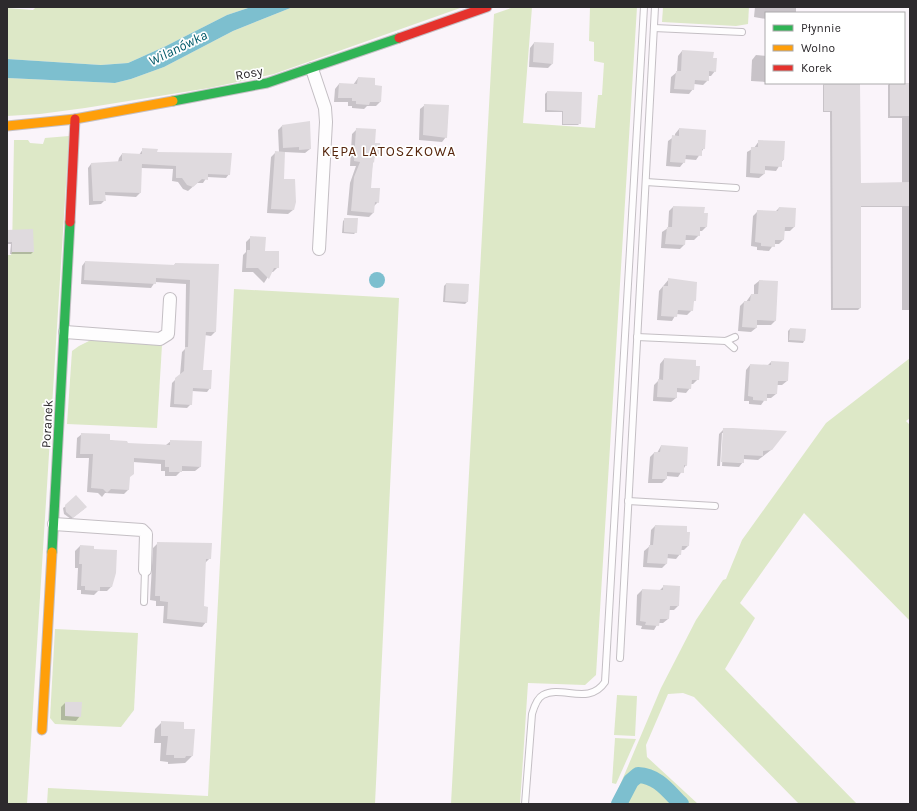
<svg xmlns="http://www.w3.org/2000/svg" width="917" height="811" font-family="Karla,sans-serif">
	<rect width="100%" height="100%" fill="#faf4fa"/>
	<g fill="#dde8c7">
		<polygon points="36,7 251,7 227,15 166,46 128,63 101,65 7,59 7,8 33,10"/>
		<polygon points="293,7 463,7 274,74 209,88 85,108 40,114 7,116 7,78 115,83 131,79 164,67 233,31"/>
		<polygon points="514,7 532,7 523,123 595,128 598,95 602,95 604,63 594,61 594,42 589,41 590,7 637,7 596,675 585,685 528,683 520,804 451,804 494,14"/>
		<polygon points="663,7 749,7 748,24 736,26 662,22"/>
		<polygon points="69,136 27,804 7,804 7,255 11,255 12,252 14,140 28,140 30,143 43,144 45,138"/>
		<polygon points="234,289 399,298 375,804 47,804 48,788 208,796"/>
		<polygon points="93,339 162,345 157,428 67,424 72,351 79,346"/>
		<polygon points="910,358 910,418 906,421 910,425 910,621 804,513 740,603 755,618 725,669 857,804 799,804 694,697 683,693 668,694 646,745 647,757 698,804 612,804 661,688 696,620 723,580 726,579 742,540 826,423"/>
		<polygon points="55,629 138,633 134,710 121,727 55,724 50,718"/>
		<polygon points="617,695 637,696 635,736 614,735"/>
		<polygon points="615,738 636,739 616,784 612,783"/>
	</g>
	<g fill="#7dbfcf">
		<polygon points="251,7 293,7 233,31 164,67 131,79 115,83 7,78 7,59 101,65 128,63 166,46 227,15"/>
		<circle cx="377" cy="280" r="8"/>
	</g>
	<g fill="#0003">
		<polygon points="755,7 796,7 796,13 766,13 766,19 754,17"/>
		<polygon points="534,43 552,64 548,68 529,67 530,48"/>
		<polygon points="682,51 712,59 715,71 711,76 708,76 708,80 703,85 694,84 693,89 689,94 670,93 671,77 677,72 678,56"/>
		<polygon points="756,55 766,56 766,82 751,81 752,60"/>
		<polygon points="358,78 374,86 380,102 376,106 367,106 364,109 352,108 352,106 348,106 348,102 334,102 335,89 339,84 353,85"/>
		<polygon points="825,83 860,184 902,183 902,118 888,118 888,85 890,83 910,83 910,310 902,310 902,207 860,207 860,308 858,310 831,310 830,112 823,112 823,85"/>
		<polygon points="547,92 580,123 578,125 562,125 562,112 545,112 545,94"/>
		<polygon points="425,105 446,137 442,142 419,140 420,109"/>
		<polygon points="282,126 310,149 305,153 284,152 283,180 293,210 288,214 267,213 271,157 276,152 279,152 278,130"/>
		<polygon points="357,129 374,144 379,144 378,154 373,159 370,189 378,202 373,207 373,213 369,217 347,215 350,183 356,166 350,166 352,134"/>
		<polygon points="679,129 704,148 696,160 684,159 684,162 680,167 666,166 668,141 675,136 675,134"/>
		<polygon points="759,141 783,160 776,171 764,170 764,174 759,178 746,177 747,152 754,148"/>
		<polygon points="143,149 156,153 229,174 226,178 207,177 203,183 197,183 188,191 183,189 178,182 172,181 173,169 141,168 140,193 136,197 104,195 105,200 101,204 89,205 88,168 91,164 118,162 119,158 122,154 139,155"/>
		<polygon points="673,207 703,214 706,227 702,231 699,231 699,235 694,240 685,240 684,245 680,249 661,248 662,232 668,228 669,211"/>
		<polygon points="779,208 794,227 790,231 784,231 783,240 779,244 774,244 769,251 757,250 757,247 751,246 753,216 758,211 775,212"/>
		<polygon points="345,219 356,232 354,234 342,233 343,221"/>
		<polygon points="7,230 32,230 33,252 31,254 10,254 11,244 7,244"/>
		<polygon points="251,237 278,267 273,272 271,272 264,283 253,272 242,272 243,255 246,252 246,242"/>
		<polygon points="85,262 173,266 175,264 218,265 215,332 211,336 204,335 202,371 210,388 207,392 192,391 191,404 187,408 170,407 172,383 180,375 182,352 185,349 186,284 155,282 151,288 81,284 82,266"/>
		<polygon points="669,279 695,300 692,303 692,310 687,315 676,314 672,321 657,320 659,291"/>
		<polygon points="759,281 777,282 775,321 771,325 756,325 756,328 751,332 738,331 740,306 744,302 746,302 751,295 754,295 754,285"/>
		<polygon points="446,284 467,302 465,304 443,302 444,286"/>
		<polygon points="790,329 804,341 803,343 788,342 788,331"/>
		<polygon points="664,359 698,379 693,384 690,384 690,388 686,393 676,392 676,398 671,402 653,401 654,385 659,380 660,364"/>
		<polygon points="771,362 787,381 782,385 776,385 776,394 771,398 766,398 761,405 749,404 749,401 744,401 746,370 750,365 767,366"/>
		<polygon points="724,429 771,450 758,460 743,459 743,462 739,467 722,466 724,433 722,433 720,466 717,466 719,434"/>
		<polygon points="82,434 128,444 166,445 171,441 201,442 200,467 195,471 181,471 176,476 165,476 165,471 161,471 161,464 133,462 129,477 128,490 124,494 105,493 102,497 98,493 87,492 89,458 76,458 77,438"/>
		<polygon points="661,446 686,465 678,477 666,476 666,479 662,483 648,483 650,457 654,453 657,453"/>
		<polygon points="66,506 84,509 71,519 64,514 63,508"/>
		<polygon points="655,526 688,546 684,550 681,550 680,554 676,559 666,558 666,564 662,568 643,567 644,551 650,546 651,530"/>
		<polygon points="158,543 210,558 205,563 203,607 206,622 202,627 163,623 164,606 156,606 156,601 150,600 153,548"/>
		<polygon points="80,546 111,587 107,591 98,591 94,595 81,594 81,590 77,590 78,568 75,568 75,551"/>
		<polygon points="664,586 678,606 674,610 668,610 668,619 663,623 658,623 654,630 641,629 642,626 636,625 637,595 642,590 659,591"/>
		<polygon points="65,703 80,716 76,721 61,720 61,707"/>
		<polygon points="162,722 183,730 192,756 185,763 168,764 168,762 160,761 161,743 154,743 155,729"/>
	</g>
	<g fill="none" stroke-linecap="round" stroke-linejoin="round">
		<path stroke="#7dbfcf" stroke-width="16" d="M619 804 631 781 638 775C658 776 668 791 681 804"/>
	</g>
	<g fill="#dfdade">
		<polygon points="534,42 554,43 553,64 533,62"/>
		<polygon points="682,50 714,52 713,58 717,58 716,72 709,71 709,81 695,80 694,90 674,89 676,71 681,71"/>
		<polygon points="358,77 375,78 375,85 382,86 381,102 370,102 369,105 356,104 356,101 352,101 352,98 338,98 339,83 357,84"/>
		<polygon points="824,83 860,83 861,183 910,182 910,206 861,206 861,308 833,308 832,111 824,111"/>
		<rect x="890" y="83" width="20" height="33"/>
		<polygon points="547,91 582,92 581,124 563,124 563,111 547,110"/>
		<polygon points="424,104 449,105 447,138 423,135"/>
		<polygon points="310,121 311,149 299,150 299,147 283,148 282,125"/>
		<polygon points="356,128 376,129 375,143 380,143 379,154 375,154 374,163 373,162 371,188 380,188 379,203 375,202 374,213 351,211 354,177 360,162 354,161"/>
		<polygon points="679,128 706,130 705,149 702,149 702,156 686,155 685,163 670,162 672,135 679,136"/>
		<polygon points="758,140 785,141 784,160 782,160 782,167 765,166 765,174 750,173 751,147 758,147"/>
		<polygon points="142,148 158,149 157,152 232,153 230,175 208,174 208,180 202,179 193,187 187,185 182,178 176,178 176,166 142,164 141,193 105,192 106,201 93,201 91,163 122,161 122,153 142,154"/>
		<polygon points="275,151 285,152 284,179 295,179 296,202 294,210 271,209"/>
		<polygon points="673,206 705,207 704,213 708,213 707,227 700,227 700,236 686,235 685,245 665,244 667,227 672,227"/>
		<polygon points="779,207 796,208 795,227 785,227 784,240 775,240 775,247 761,246 761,243 755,242 757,210 778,211"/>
		<polygon points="344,218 358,218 357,233 344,232"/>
		<polygon points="33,229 34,252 12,252 12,242 7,242 7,230"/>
		<polygon points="250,236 266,237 265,251 279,251 279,268 274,268 269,279 258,268 246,268 247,250 250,250"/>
		<polygon points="85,261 175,265 175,263 219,264 216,332 206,332 203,370 212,370 211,389 193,388 192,405 174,404 175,378 184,371 185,347 188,347 190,280 156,278 156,284 84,280"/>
		<polygon points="668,278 697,282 696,301 694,301 693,311 678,310 677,317 661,316 663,286 668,286"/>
		<polygon points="759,280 778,281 776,321 757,320 757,328 742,327 744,301 750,301 751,294 758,294"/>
		<polygon points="446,283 469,284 468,302 445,301"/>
		<polygon points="790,328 806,329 805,341 789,340"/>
		<polygon points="664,358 696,360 696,366 700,366 699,380 692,380 691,389 677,388 677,398 657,397 658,379 663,380"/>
		<polygon points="771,361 789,362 788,381 778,381 777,394 767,394 767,401 753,400 753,397 748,396 750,364 771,365"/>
		<polygon points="723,428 733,428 787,431 772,450 763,451 763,456 744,455 744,463 738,463 721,462"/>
		<polygon points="81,433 110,434 110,440 127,441 128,443 170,445 170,440 202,441 201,467 182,466 182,472 169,472 169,467 165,467 165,460 134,458 134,474 130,477 129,490 111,489 107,493 103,489 91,488 93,454 80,454"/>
		<polygon points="661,445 688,447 687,466 684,465 684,473 667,472 667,479 652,479 654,452 660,452"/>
		<polygon points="76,495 87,507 73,518 66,512 65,505"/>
		<polygon points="655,525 687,526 687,532 690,532 689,546 682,546 681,555 668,554 667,564 647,563 649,545 653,545"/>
		<polygon points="157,542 212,543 211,559 206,559 204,606 208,607 207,623 167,619 168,602 160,601 160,596 155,596"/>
		<polygon points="80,545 94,546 94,549 117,550 116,573 112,587 100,587 100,591 85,590 85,586 81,586 82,564 79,564"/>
		<polygon points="663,585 680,586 679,606 670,606 669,619 660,619 659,626 645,625 646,622 640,621 642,589 663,590"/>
		<polygon points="65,702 82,702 81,717 65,716"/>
		<polygon points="161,721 184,722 184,729 195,729 193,756 186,756 185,758 174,758 174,755 166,755 168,736 161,736"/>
	</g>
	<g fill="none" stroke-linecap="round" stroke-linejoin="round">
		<g stroke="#c4bfc4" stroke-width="8">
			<g id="lane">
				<polyline points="654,28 742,32"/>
				<polyline points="646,182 736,188"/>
				<polyline points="637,337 726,341 735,337"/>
				<polyline points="726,341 734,348"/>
				<polyline points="628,501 715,506"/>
				<polyline points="144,602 145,570"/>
				<polyline points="620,658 655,7"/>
				<path d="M525 804 532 714C534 707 537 698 543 695 562 685 589 706 605 682L644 7"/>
			</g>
		</g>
		<g stroke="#c4bfc4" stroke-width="14">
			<g id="street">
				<polyline points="312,69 325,108 326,122 319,249"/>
				<polyline points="65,332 160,339 168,334 170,299"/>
				<polyline points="54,524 142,530 146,534 145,570"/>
			</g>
		</g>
		<g stroke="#c4bfc4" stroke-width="11">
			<g id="fast">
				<polyline points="173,101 267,83 399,38"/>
				<polyline points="52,552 70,222"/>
			</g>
		</g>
		<g stroke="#c4bfc4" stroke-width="11">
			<g id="slow">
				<polyline points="7,126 75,119 173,101"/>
				<polyline points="42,730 52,552"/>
			</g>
		</g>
		<g stroke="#c4bfc4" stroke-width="11">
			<g id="jam">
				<polyline points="399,38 487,7"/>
				<polyline points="70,222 75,119"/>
			</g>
		</g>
		<use href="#lane" stroke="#fefdfe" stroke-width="6"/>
		<use href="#street" stroke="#fefdfe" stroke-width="12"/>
		<use href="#fast" stroke="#30b455" stroke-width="9"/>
		<use href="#slow" stroke="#ff9f0a" stroke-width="9"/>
		<use href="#jam" stroke="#e5322d" stroke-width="9"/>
	</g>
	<g text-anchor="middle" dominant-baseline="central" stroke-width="3.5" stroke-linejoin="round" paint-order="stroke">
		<g font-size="13" fill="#2d2a2d" stroke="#fff">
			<text transform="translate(249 73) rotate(-11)">Rosy</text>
			<text transform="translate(47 424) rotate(-87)">Poranek</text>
		</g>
		<g font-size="14" font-style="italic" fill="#005968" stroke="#fff">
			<text transform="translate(178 48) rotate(-26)">Wilanówka</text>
		</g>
		<g font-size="14" letter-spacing="1" fill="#57270e" stroke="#fff">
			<text x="389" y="151">KĘPA LATOSZKOWA</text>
		</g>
	</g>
	<rect width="917" height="811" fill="none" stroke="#2d2a2d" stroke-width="16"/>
	<rect x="765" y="12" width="140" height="72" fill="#ffffff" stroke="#abaaab"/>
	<rect x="773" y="25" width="20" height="6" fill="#30b455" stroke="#abaaab"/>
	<text x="801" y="32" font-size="12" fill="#2d2a2d">Płynnie</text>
	<rect x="773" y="45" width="20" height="6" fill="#ff9f0a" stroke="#abaaab"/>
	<text x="801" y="52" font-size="12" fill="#2d2a2d">Wolno</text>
	<rect x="773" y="65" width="20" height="6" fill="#e5322d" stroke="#abaaab"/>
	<text x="801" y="72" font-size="12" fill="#2d2a2d">Korek</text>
</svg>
